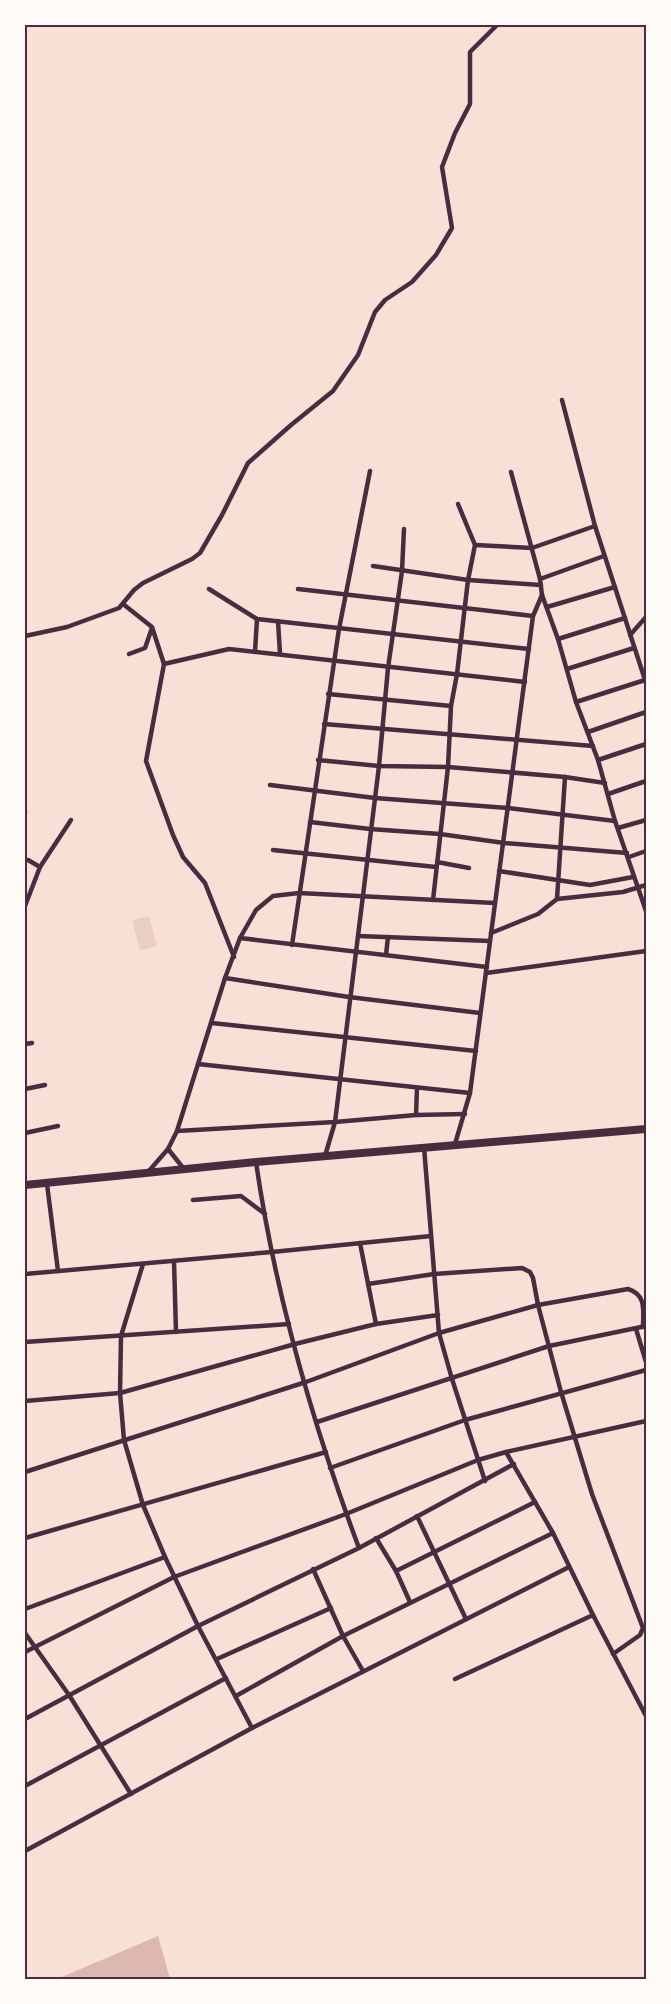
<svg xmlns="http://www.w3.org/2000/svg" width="671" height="2004" font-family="Figtree,sans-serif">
	<rect width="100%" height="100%" fill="#f7e1d7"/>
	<polygon fill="#ebcfc5" points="149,916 157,946 140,951 132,920"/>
	<polygon fill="#dcb8b0" points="158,1936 170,1979 57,1979"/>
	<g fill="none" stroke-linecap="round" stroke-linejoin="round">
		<g stroke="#4a2c40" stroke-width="4.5">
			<polyline points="562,400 595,526 646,683"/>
			<polyline points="511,472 540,579 542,595 558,639 576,702 598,760 615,821 646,911"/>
			<polyline points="475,545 532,548 595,526"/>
			<polyline points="373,566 468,580 541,585"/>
			<polyline points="540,579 604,556"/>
			<polyline points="209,589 257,619 529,649"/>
			<polyline points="298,589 533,616"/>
			<polyline points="123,604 152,627 164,664 229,649 525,682"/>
			<polyline points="547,607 615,587"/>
			<polyline points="278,621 280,654"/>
			<polyline points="630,635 646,617"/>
			<polyline points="25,636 67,627 119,608 134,590 143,583 192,559 200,553 222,515 248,463 291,425 333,391 358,355 375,312 385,300 412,282 436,255 452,228 442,167 455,133 470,104 470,52 497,25"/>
			<polyline points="558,639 625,618"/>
			<polyline points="255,652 257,619"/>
			<polyline points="129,654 145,648 152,628"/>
			<polyline points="164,664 146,761 173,835 183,857 205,883 234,957"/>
			<polyline points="567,669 634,648"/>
			<polyline points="328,694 451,706"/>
			<polyline points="576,702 645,680"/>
			<polyline points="324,724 593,746"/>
			<polyline points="588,732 646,712"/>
			<polyline points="318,760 379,766 448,767 565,777 605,783"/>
			<polyline points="598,760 646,744"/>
			<polyline points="270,785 375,798 508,808 615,821"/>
			<polyline points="608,794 646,781"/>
			<polyline points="25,813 25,812"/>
			<polyline points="310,822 370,829 440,834 504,843 627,853"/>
			<polyline points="618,828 646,820"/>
			<polyline points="273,850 436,867"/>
			<polyline points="629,857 646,851"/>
			<polyline points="25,860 28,860 40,867"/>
			<polyline points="437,862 469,868"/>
			<polyline points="499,871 590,885 633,877"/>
			<polyline points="557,899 565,777"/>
			<polyline points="433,900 448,767 451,706 457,674 468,580 475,545 458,504"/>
			<polyline points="25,906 40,867 71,820"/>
			<polyline points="491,933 538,914 557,899 623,892 646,885"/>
			<polyline points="358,936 490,941"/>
			<polyline points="240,938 487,967"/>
			<polyline points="292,945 339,629 370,471"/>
			<polyline points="386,955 388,937"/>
			<polyline points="486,973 646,951"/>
			<polyline points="225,978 349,997 480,1013"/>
			<polyline points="212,1023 476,1051"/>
			<polyline points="25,1044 32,1043"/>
			<polyline points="198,1064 470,1093"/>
			<polyline points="25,1089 45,1085"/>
			<polyline points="416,1115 417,1088"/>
			<polyline points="177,1131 335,1122 416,1115 465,1114"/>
			<polyline points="25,1133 58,1126"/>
			<polyline points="455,1144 470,1093 533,616 542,595"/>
			<polyline points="424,1147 439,1333 452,1379 485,1481"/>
			<polyline points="168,1149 184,1169"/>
			<polyline points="325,1156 335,1122 379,766 388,668 402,571 404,529"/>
			<path d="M256 1162C275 1293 313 1425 359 1548"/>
			<polyline points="148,1172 168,1149 177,1131 225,978 240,938 256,910 273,896 299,893 495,903"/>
			<polyline points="47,1184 58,1271"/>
			<polyline points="193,1200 241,1196 265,1214"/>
			<polyline points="360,1243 376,1324"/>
			<polyline points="174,1261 176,1332"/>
			<polyline points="143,1264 121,1336 120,1393 124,1440 143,1505 165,1557 198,1626 252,1728"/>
			<polyline points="25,1274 272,1252 431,1236"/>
			<polyline points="368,1284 434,1274 522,1268 530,1272 533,1278 538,1305 561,1392 592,1494 643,1628 640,1635 613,1654"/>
			<polyline points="636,1329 646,1362"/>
			<polyline points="25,1342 289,1324"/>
			<polyline points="25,1401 120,1393 295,1344 376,1324 438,1315"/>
			<polyline points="317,1422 549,1346 646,1326"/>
			<polyline points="506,1452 553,1533 593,1615 646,1716"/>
			<polyline points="330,1468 465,1420 646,1370"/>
			<path d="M25 1472 306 1382 439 1333 538 1305 628 1289C647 1295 643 1311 643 1327"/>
			<polyline points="417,1516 466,1619"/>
			<polyline points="25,1538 326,1452"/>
			<polyline points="376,1538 396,1571 535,1502"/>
			<polyline points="313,1569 343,1636 363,1671"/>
			<polyline points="396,1571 410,1602"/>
			<polyline points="25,1609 165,1557"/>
			<polyline points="25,1633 69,1695 131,1794"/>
			<polyline points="25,1652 174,1577 346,1514 478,1460 506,1452 646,1421"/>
			<polyline points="217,1659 331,1608"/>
			<polyline points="455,1679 593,1615"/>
			<polyline points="236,1696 343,1636 553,1533"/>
			<polyline points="25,1719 198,1626 359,1548 514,1464"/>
			<polyline points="25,1786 226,1678"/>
			<polyline points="25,1851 252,1728 569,1567"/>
		</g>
		<polyline stroke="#4a2c40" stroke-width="8" points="25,1185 256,1162 646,1129"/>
	</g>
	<rect width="671" height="2004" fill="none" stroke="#fffaf5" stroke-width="52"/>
	<rect x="26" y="26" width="619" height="1952" fill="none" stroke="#4a2c40" stroke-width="2"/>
</svg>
